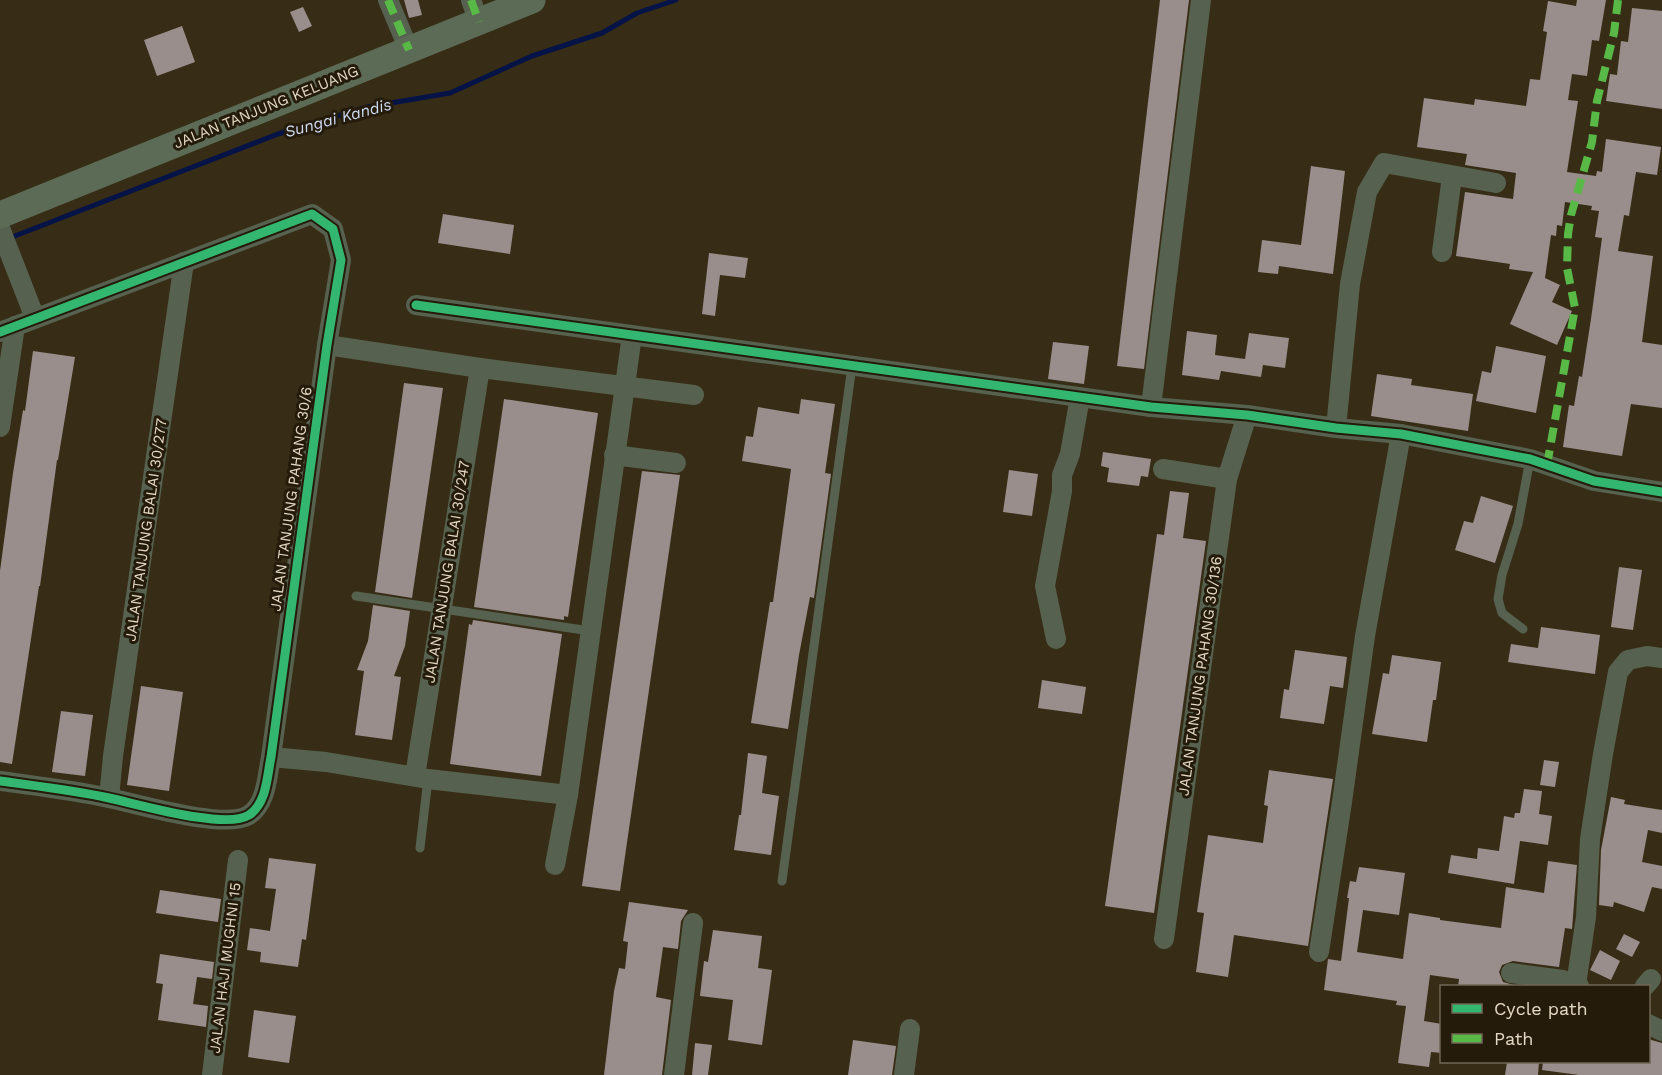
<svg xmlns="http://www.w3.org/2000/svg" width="1662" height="1075" font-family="'Work Sans',sans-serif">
	<rect width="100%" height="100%" fill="#372d16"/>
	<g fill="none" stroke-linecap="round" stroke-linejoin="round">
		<polyline stroke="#051346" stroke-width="5" points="7,239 278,134 367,107 450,93 532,56 602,33 637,13 676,0"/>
	</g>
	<g fill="#998e8c">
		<polygon points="404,0 418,0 422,15 409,18"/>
		<polygon points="1160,0 1189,0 1144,369 1117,366"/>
		<polygon points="1577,0 1606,0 1599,41 1592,40 1587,76 1572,74 1568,100 1578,101 1567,172 1596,176 1597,171 1602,172 1606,139 1661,147 1657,175 1636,172 1629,216 1624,215 1618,251 1653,256 1642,342 1662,345 1662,408 1631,404 1622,456 1563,447 1569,405 1574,406 1579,376 1582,377 1591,319 1602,238 1595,237 1599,211 1591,210 1592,206 1565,202 1562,226 1557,225 1556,236 1551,235 1545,278 1560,285 1552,302 1572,311 1557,345 1510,324 1533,272 1509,269 1510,264 1456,256 1465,192 1513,199 1516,173 1465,165 1467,154 1417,147 1424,98 1474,105 1475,99 1526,106 1530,79 1540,80 1547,32 1543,31 1548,1 1576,6"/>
		<polygon points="303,7 312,26 299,32 290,12"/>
		<polygon points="1632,8 1662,11 1662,109 1606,101 1610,74 1617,75 1621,41 1628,42"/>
		<polygon points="182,26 195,62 157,76 144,40"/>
		<polygon points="1311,166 1345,171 1333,274 1279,266 1278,274 1258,272 1262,240 1301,245"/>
		<polygon points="443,214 514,225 510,254 438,243"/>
		<polygon points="709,253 748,258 745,278 720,275 715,316 702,314"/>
		<polygon points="1187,331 1217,335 1215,355 1245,359 1249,333 1289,338 1285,368 1263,365 1261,377 1221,371 1219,380 1182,375"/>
		<polygon points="1053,342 1089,346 1084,384 1048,379"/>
		<polygon points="1496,346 1546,356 1536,413 1476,401 1482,371 1491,373"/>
		<polygon points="33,351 75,357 58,460 57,460 40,586 39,586 12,764 0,762 0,571 13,473 23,410 25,411"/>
		<polygon points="1377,374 1412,379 1411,385 1473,394 1468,431 1371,416"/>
		<polygon points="404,383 443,388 412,598 375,592"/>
		<polygon points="504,399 598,413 568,617 564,616 564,620 474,607"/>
		<polygon points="801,399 835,404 825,473 831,474 814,598 810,597 799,655 788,729 751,723 770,602 773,602 791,469 742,461 746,436 753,437 758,407 799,414"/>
		<polygon points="1103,452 1151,459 1148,477 1141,476 1139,486 1107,482 1109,468 1101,466"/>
		<polygon points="1009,470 1038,474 1032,516 1003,512"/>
		<polygon points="642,471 680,475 620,891 582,886"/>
		<polygon points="1170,491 1189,493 1183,538 1206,541 1154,913 1105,906 1157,534 1164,535"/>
		<polygon points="1481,496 1513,506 1495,563 1455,550 1464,521 1473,523"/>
		<polygon points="1619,567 1642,570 1633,630 1611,627"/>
		<polygon points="373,605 410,611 405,646 394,676 401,677 392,740 355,735 364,671 357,670 368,641"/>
		<polygon points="473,620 562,634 541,776 450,764 469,624 472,625"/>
		<polygon points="1541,627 1600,635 1595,674 1508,662 1511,644 1538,648"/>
		<polygon points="1295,650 1347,657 1343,688 1330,686 1324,724 1280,718 1284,689 1289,690"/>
		<polygon points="1392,655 1441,662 1436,700 1433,700 1427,742 1372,734 1383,673 1389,674"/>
		<polygon points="1042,680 1086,687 1082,714 1038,708"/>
		<polygon points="141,686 183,692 169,791 127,785"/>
		<polygon points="61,711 93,715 85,776 52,772"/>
		<polygon points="748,753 767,756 762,793 779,796 771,855 734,850 739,815 741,815"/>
		<polygon points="1544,760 1559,762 1555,787 1540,785"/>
		<polygon points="1269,770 1333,779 1308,946 1234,935 1228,977 1196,972 1204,913 1197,912 1208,835 1263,843 1268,806 1264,805"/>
		<polygon points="1524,789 1542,791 1539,814 1552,816 1548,845 1520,841 1514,884 1448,873 1451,855 1477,859 1478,848 1499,851 1504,816 1514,818 1515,813 1520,813"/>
		<polygon points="1611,797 1625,800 1624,804 1662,810 1662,833 1648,830 1642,862 1662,866 1662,889 1652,887 1644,912 1614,902 1613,907 1599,905 1601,850"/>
		<polygon points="269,858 316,864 306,940 302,939 298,967 260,962 261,952 247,950 250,928 270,931 276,889 265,888"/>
		<polygon points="1548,861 1577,865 1572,929 1565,928 1559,967 1513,961 1502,965 1499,972 1503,982 1521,987 1458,987 1459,979 1430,975 1424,1021 1442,1024 1442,1053 1431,1052 1429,1067 1398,1063 1406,1006 1396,1005 1397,1001 1324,990 1328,959 1341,961 1349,898 1347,898 1350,881 1356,882 1359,867 1405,873 1399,915 1363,910 1357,952 1403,959 1409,913 1440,918 1440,920 1501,928 1506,887 1544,893"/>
		<polygon points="160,890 221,899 218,922 156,913"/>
		<polygon points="629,902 688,910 681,921 678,949 663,947 656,997 671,1000 662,1075 604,1075 614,991 619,968 625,969 628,942 623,941"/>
		<polygon points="713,930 762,936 758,968 772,970 762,1045 728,1040 733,1000 700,996 704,961 708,962"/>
		<polygon points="1624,934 1640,942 1632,957 1616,949"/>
		<polygon points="1600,950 1620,961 1611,980 1590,970"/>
		<polygon points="160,954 214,962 212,979 197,977 193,1004 208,1006 206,1027 158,1020 163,984 156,983"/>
		<polygon points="254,1010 296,1016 289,1063 248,1057"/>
		<polygon points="1648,1039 1662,1043 1662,1075 1579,1075 1542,1070 1543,1062 1648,1062"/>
		<polygon points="853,1040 896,1046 892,1075 848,1075"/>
		<polygon points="695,1043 712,1045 708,1075 692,1075"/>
		<polygon points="1507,1062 1539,1062 1538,1075 1505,1075"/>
	</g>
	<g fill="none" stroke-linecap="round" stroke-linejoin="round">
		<g stroke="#56624f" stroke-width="9">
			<polyline points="356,596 590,631"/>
			<polyline points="1523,629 1502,613 1498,599 1502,575 1518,524 1530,459"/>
			<polyline points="420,848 428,779"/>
			<polyline points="782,881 852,366"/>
		</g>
		<g stroke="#56624f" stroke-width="20">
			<polyline points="388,0 409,50"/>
			<polyline points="471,0 479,22"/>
			<polyline points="0,228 35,318"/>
			<polyline points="1442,252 1452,176"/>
			<polyline points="416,305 1151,407 1247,415 1336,428 1401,434 1530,459 1594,481 1662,492"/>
			<path d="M0 332 312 214 333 229 341 260 327 345 271 757C267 776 267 803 249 815 225 830 138 804 109 798 73 790 36 786 0 781"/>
			<polyline points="327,345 480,368 694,395"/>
			<polyline points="1151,407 1201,0"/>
			<polyline points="0,427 15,326"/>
			<polyline points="1336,428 1350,284 1367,192 1384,163 1496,183"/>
			<polyline points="614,455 676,463"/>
			<polyline points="1163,469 1227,479"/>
			<polyline points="1056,639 1045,586 1062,491 1062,475 1070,454 1080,397"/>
			<polyline points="271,757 326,762 428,779 568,795"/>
			<polyline points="415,776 480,368"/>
			<polyline points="109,798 113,756 184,262"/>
			<polyline points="555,865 568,795 632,335"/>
			<polyline points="1164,939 1227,479 1247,415"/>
			<polyline points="1319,952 1342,802 1365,636 1401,434"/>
			<polyline points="1511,973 1563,980 1579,986"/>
			<polyline points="1576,985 1586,917 1590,839 1603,754 1618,672 1628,660 1647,656 1662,658"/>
			<polyline points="1645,986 1651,979"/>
			<polyline points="1648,1024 1662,1031"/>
			<polyline points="212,1075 238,860"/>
			<polyline points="674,1075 693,923"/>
			<polyline points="904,1075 910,1029"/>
		</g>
		<polyline stroke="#5c6b55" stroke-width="27" points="0,215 532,0"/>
		<g stroke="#58b947" stroke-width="8" stroke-dasharray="15 8" stroke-linecap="butt">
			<polyline points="388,0 409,50"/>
			<polyline points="471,0 479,22"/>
			<polyline points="1547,465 1575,308 1567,268 1568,234 1571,215 1592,142 1597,101 1614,33 1618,0"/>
		</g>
		<g stroke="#241b0b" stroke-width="13">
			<g id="cycleway">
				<polyline points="416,305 1151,407 1247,415 1336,428 1401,434 1530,459 1594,481 1662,492"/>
				<path d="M0 332 312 214 333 229 341 260 327 345 271 757C267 776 267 803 249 815 225 830 138 804 109 798 73 790 36 786 0 781"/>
			</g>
		</g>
		<use href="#cycleway" stroke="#33b770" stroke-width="9"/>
	</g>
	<g text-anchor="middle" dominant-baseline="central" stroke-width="6" stroke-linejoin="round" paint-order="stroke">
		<g font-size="15" fill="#e4d8c3" stroke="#241b0b">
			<text transform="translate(266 107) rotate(-22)">JALAN TANJUNG KELUANG</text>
			<text transform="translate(291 499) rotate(-82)">JALAN TANJUNG PAHANG 30/6</text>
			<text transform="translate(146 530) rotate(-82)">JALAN TANJUNG BALAI 30/277</text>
			<text transform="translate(447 572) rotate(-81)">JALAN TANJUNG BALAI 30/247</text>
			<text transform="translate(1200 676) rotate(-82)">JALAN TANJUNG PAHANG 30/136</text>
			<text transform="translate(225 968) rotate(-83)">JALAN HAJI MUGHNI 15</text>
		</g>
		<g font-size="16" font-style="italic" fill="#d0ddf4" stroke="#241b0b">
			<text transform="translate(338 118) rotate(-15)">Sungai Kandis</text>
		</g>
	</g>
	<rect x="1440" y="985" width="210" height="78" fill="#241b0b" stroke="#716755" stroke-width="1.5"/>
	<rect x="1452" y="1004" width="30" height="9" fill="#33b770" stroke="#716755" stroke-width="1.5"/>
	<text x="1494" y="1015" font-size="18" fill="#e4d8c3">Cycle path</text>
	<rect x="1452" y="1034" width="30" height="9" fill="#58b947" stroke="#716755" stroke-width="1.5"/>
	<text x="1494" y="1045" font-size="18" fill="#e4d8c3">Path</text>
</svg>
